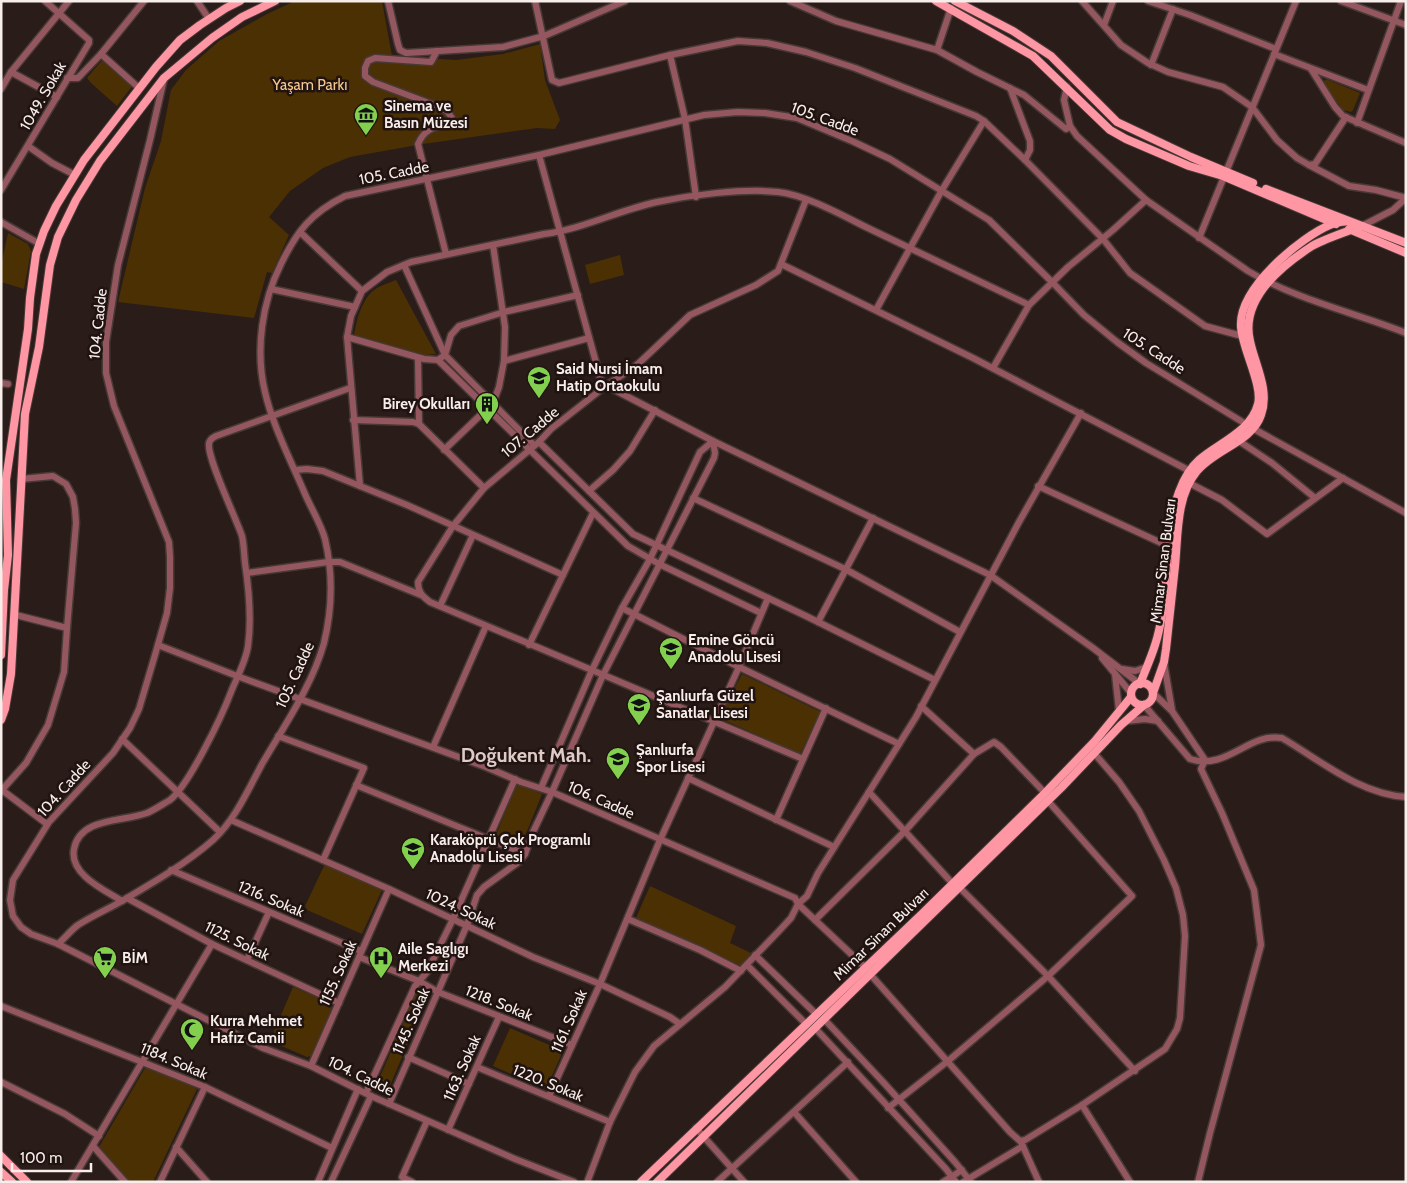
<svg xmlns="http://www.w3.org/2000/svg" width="1407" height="1183" font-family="Cabin,sans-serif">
	<rect width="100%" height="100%" fill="#2a1c19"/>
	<g fill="#4b3003">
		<polygon points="295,1 382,1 392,56 456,60 503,54 540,44 545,80 560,120 555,129 537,128 423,144 350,157 323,168 300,184 290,191 269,217 289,235 272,273 267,272 254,318 118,302 145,188 161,141 171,90 186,70 219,41 267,14"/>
		<polygon points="103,59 133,85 117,106 91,83 87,78"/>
		<polygon points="1326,79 1360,93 1353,110 1351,112 1343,110 1323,83"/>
		<polygon points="8,233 28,244 31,251 24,289 1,282 1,265"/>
		<polygon points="620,255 624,275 590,284 585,265"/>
		<path d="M396 280 436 354 425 355 354 336C356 321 362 299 374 290 381 285 389 283 396 280Z"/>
		<polygon points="742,674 821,712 800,754 719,718"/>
		<polygon points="517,783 542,794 521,846 496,835"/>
		<polygon points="325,864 382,890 362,934 307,910 305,906"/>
		<polygon points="650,886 736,926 730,943 751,953 744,965 739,965 636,918"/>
		<polygon points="293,987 330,1003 332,1008 311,1056 307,1057 270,1041"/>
		<polygon points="420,991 427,997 387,1093 375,1088 417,992"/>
		<polygon points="510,1028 563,1051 546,1089 493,1066"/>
		<polygon points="145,1068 179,1080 197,1089 153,1182 129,1182 99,1147"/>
	</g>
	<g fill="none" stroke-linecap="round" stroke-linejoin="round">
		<g stroke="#473936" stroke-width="9">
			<g id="minor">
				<polyline points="197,1 209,19"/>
				<polyline points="388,1 398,44 400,50 406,53 503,47 544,36 625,1"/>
				<polyline points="535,1 552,80 559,83 670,55 738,41 767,43 806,52 855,68 976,116 984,121 1025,160 1103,239 1130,273 1205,326 1242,336"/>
				<polyline points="790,1 836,21 937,50 977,72 1024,95 1066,129 1070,126 1064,100 1067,87"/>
				<polyline points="1082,1 1121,45 1148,63 1168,72 1223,87 1252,107 1277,140 1297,158 1309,165 1315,164 1346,117"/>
				<polyline points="1148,1 1190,15 1276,49"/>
				<polyline points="1341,1 1406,25"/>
				<polyline points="1104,25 1113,1"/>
				<polyline points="937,50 951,8"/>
				<path d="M437 51 431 62 375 58 368 61 365 68V76L373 82 437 106 447 111 452 118 450 122C436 127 425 128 418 144L446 254"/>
				<polyline points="101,54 139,88"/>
				<polyline points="1274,54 1368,90"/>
				<polyline points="670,55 685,119 696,197"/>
				<polyline points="1151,65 1173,9"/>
				<polyline points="1311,69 1335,107 1343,116 1406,143"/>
				<polyline points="11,72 57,97"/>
				<polyline points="67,78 78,78 101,54 144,1"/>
				<polyline points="164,79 150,140 118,265 106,342 106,373 114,406 169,542 170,557 170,588 167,613 155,655 139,709 130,728 113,753 49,822 13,880 10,900 13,916 21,927 31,934 58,944 263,1048 311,1066 371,1096 515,1159 574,1182"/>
				<polyline points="1010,88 1030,141 1030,150 1025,160"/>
				<polyline points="1,89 11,72 69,1"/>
				<polyline points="1357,123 1401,1"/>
				<path d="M1070 126 1077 136 1146 200 1248 271C1297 300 1353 312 1406 333"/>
				<polyline points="28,146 52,163 75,175"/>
				<polyline points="539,155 603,388"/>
				<polyline points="1309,165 1349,186 1376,190 1406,198"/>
				<polyline points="1,190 89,43 89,40 45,1"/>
				<polyline points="1,222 40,244"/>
				<polyline points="1362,226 1393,210 1406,198"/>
				<polyline points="300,232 362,291"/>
				<polyline points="1199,238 1296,1"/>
				<polyline points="781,264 973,358 1190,471"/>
				<polyline points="404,265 445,355 534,445"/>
				<polyline points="271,289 355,307"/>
				<polyline points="876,310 942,190 984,121"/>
				<polyline points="347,337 424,359 438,360 445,355 451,335 459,326 504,312 578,295"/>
				<polyline points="418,358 419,424"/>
				<polyline points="438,360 628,546 659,564 761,613"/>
				<polyline points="504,361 589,338"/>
				<polyline points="993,368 1029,305 1068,267 1113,230 1146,200"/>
				<polyline points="1,383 8,384"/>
				<polyline points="607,386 713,441 990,575 1093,648 1140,684"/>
				<polyline points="353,420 413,422 419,424 484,488"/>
				<polyline points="1239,441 1272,463 1315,498"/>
				<polyline points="539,442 633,534 806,616 935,680"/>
				<polyline points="444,450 493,403 499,387 504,361 505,327 493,245"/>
				<polyline points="295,470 307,469 323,471 407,505 563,575"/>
				<polyline points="1189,483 1222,500 1267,534 1343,478"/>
				<path d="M360 486 347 337 351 316 362 291 387 272 411 262 544 234C583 229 619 210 657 202 691 195 744 188 778 192 807 195 845 217 872 230 924 255 977 280 1029 305"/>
				<polyline points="1038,486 1170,547"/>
				<polyline points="589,491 613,470 630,451 655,410"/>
				<polyline points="693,498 845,569 960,632"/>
				<polyline points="247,573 328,562 340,562 421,595"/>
				<polyline points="440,606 473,535"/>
				<polyline points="622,608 739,667 899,744"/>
				<polyline points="16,615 67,628 76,523 75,509 73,497 66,484 53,476 21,479"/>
				<polyline points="818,622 873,518"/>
				<polyline points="158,645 237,676 486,767 521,782 552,792 795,898 798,904 866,968"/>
				<polyline points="529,645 593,513"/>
				<polyline points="1102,658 1131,693"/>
				<polyline points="1164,663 1172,710"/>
				<polyline points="1122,669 1135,671 1147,667"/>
				<polyline points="1115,674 1119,711"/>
				<polyline points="1153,693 1172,711 1205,760"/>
				<path d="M1144 705 1190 759C1227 771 1249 732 1282 738 1320 760 1359 794 1406 797"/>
				<polyline points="921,706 974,754"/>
				<polyline points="1126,721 1145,719 1158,721"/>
				<polyline points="278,736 364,768 323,860"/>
				<polyline points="122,739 220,832"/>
				<polyline points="433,747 486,626"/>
				<path d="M803 759 430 602C422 596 418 592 418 582L453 526 484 488 539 442 551 429 603 388 638 364 690 315 756 285 778 271 806 200"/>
				<polyline points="688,778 834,847"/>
				<polyline points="356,785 525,854 533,832 552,792 603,675 714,458 715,453 713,441 700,452 650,559 622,608 592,670 541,788"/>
				<polyline points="2,790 47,824"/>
				<polyline points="1,791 26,763 48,725 64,672 67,628"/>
				<polyline points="869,792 953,884"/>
				<polyline points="231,820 389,889 533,957 600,984 670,1017 680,1024"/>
				<polyline points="776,820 826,708"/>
				<polyline points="171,870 361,951"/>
				<polyline points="959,887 1048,976 1135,1071"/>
				<polyline points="127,898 212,944 339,1003"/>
				<path d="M122 901C104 890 69 874 74 849 80 817 123 822 147 813 154 810 163 804 170 800 189 785 222 716 231 692 237 677 246 661 248 646 252 618 249 590 245 563 244 554 244 545 242 536 236 518 207 458 209 444 209 440 212 438 216 436L350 388"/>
				<polyline points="628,919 700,950 741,971"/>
				<polyline points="815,920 905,831 974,754 994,742 1001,747 1045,793"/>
				<path d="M58 944C65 938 71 930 78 925 92 916 108 909 122 901 151 884 187 863 213 840 235 820 248 790 262 764 284 726 312 686 324 643 332 610 333 573 325 539 321 524 311 508 305 494 292 463 272 424 265 392 255 350 262 302 281 264 297 231 311 213 345 196L539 155 704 115 738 112 765 113 797 118 852 141 890 159 989 220 1052 282 1084 315 1117 342 1146 363 1254 429 1406 513"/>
				<polyline points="755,955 817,1015"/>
				<polyline points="359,957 419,981 438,992 572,1045"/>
				<polyline points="247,960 269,912"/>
				<polyline points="747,965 807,1025"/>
				<polyline points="870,974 1010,1132 1020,1141 1025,1140 1082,1105 1165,1049 1177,1029 1180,1018 1185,936 1183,915 1176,888 1164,860 1139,811 1119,782 1094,753"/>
				<polyline points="1,1006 205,1087 332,1148"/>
				<polyline points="824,1019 884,1083 955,1162 971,1182"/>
				<polyline points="815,1028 946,1169 956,1182"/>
				<polyline points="408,1057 469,1084"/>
				<polyline points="311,1066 389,889"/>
				<polyline points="477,1067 610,1122"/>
				<polyline points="1,1082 65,1114 99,1136"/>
				<polyline points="366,1093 415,986 427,972 453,919 515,779"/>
				<polyline points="549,1096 600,984 660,840 739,667 768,598"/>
				<polyline points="389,1104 467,925 477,895 484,887 520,861 525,854"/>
				<polyline points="1082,1105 1130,1182"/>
				<polyline points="888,1108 948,1061 1048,976 1132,896 1048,801"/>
				<polyline points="794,1112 856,1182"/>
				<polyline points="696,1128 744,1182"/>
				<polyline points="448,1130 499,1017"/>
				<polyline points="1021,1142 1039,1182"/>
				<polyline points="93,1146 125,1182"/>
				<polyline points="176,1147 207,1182"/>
				<polyline points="588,1180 610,1122 635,1072 654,1046 725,987 778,932 791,918 798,904 807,896 818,873 916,717 1019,522 1081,413"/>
				<polyline points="71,1182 212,944"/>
				<polyline points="160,1182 205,1087"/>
				<polyline points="318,1182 358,1089"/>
				<polyline points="331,1182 371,1096"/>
				<polyline points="412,1182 402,1177 427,1121"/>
				<polyline points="717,1182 848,1062"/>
				<polyline points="943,1182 962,1170"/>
				<polyline points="963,1182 1023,1146"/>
				<polyline points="1198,1182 1210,1133 1261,945 1254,890 1222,813 1201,769 1205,760"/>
			</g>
		</g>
		<g stroke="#473936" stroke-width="10">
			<g id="major">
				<polyline points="936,1 1033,56 1110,130 1126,139 1189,166 1223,176 1336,224"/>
				<polyline points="955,1 1013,31 1051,56 1117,122 1191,157 1253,183"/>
				<polyline points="1266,189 1406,243"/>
				<polyline points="1349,229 1406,253"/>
				<polyline points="1,655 4,590 8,555 6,480 28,329 30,298 36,254 44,231 56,206 84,160 156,67 180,40 200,25 226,8 240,1"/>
				<circle cx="1142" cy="694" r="11"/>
				<path d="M1140 684C1145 671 1151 658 1155 645 1164 618 1165 584 1168 555 1171 534 1171 512 1179 492 1183 481 1190 468 1199 460 1218 443 1251 432 1258 404 1263 385 1242 348 1241 327 1238 289 1300 237 1332 224 1337 222 1342 222 1347 221"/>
				<path d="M1153 693 1164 662 1166 649C1169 621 1172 593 1175 566 1178 535 1176 496 1197 471 1215 449 1252 442 1261 415 1270 390 1255 365 1250 341 1240 300 1281 266 1312 246 1327 238 1346 232 1362 226"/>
				<polyline points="1,720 5,709 11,674 25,414 39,347 50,265 58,237 76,200 100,161 164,78 212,38 242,17 275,1"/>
				<polyline points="1,1156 27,1182"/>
				<polyline points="1,1172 12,1182"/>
				<polyline points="641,1182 922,914 1045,793 1095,741 1131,697"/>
				<polyline points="657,1182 1061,788 1121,725 1144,705"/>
			</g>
		</g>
		<use href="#minor" stroke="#95575f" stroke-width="6"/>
		<use href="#major" stroke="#fe96a3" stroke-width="8"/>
	</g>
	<defs>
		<g id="museum-pin" transform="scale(1.25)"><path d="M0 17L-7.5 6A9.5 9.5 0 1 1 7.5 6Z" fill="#83d04f" stroke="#201310"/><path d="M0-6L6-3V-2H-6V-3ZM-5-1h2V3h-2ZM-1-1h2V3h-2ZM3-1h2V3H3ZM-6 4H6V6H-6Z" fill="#111"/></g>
		<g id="school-pin" transform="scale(1.25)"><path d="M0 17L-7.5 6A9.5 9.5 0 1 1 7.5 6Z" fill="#83d04f" stroke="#201310"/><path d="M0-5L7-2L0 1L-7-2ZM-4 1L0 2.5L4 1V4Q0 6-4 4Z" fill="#111"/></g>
		<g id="building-pin" transform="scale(1.25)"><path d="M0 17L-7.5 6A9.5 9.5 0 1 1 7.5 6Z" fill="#83d04f" stroke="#201310"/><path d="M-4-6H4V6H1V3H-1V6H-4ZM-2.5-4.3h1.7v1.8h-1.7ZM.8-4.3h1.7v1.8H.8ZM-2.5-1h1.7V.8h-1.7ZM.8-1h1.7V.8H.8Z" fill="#111"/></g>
		<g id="supermarket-pin" transform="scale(1.25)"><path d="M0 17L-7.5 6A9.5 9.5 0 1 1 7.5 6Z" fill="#83d04f" stroke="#201310"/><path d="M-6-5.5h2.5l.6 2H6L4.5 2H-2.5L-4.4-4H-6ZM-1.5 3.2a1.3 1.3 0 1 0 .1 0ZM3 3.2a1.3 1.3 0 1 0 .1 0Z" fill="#111"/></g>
		<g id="hospital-pin" transform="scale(1.25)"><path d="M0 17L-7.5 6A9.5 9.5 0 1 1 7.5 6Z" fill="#83d04f" stroke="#201310"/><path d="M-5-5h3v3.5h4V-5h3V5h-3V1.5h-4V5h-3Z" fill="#111"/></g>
		<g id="mosque-pin" transform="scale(1.25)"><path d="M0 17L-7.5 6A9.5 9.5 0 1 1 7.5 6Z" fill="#83d04f" stroke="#201310"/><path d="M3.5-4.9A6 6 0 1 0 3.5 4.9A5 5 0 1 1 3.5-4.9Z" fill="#111"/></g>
	</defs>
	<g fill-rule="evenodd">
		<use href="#museum-pin" x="366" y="115"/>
		<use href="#school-pin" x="539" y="378"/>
		<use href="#building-pin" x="487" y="404"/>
		<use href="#school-pin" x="671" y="649"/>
		<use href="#school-pin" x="639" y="705"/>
		<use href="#school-pin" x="618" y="759"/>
		<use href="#school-pin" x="413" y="849"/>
		<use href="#supermarket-pin" x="105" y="958"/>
		<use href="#hospital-pin" x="381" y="958"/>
		<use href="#mosque-pin" x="192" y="1030"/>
	</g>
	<g text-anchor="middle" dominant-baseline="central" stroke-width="5" stroke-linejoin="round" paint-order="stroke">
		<g font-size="15" fill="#f7c98d" stroke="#201310">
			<text x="310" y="85">Yaşam Parkı</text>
		</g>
		<g font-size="15" fill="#f7eeeb" stroke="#201310">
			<text transform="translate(43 96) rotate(-60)">1049. Sokak</text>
			<text transform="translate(825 119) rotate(20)">105. Cadde</text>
			<text transform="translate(394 173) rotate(-11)">105. Cadde</text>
			<text transform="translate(98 324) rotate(-84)">104. Cadde</text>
			<text transform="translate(1154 351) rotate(33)">105. Cadde</text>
			<text transform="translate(530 432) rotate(-40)">107. Cadde</text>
			<text transform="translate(1163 561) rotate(-83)">Mimar Sinan Bulvarı</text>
			<text transform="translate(295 675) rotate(-65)">105. Cadde</text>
			<text transform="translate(64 788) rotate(-48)">104. Cadde</text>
			<text transform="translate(601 800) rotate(24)">106. Cadde</text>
			<text transform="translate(271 899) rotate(23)">1216. Sokak</text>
			<text transform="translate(461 909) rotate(25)">1024. Sokak</text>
			<text transform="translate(881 934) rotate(-44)">Mimar Sinan Bulvarı</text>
			<text transform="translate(237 941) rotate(26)">1125. Sokak</text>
			<text transform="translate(338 973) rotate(-66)">1155. Sokak</text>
			<text transform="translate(499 1003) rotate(22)">1218. Sokak</text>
			<text transform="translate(411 1021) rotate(-66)">1145. Sokak</text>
			<text transform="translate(569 1021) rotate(-66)">1161. Sokak</text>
			<text transform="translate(174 1061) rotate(23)">1184. Sokak</text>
			<text transform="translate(462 1068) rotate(-66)">1163. Sokak</text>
			<text transform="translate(361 1076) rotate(26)">104. Cadde</text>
			<text transform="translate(548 1083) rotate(22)">1220. Sokak</text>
		</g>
		<g font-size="15" font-weight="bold" fill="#f7eeeb" stroke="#201310" text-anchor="start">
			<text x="384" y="106">Sinema ve<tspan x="384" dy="17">Basın Müzesi</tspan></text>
			<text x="556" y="369">Said Nursi İmam<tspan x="556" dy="17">Hatip Ortaokulu</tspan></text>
			<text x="470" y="404" text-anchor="end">Birey Okulları</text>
			<text x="688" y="640">Emine Göncü<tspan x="688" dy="17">Anadolu Lisesi</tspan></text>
			<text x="656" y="696">Şanlıurfa Güzel<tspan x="656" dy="17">Sanatlar Lisesi</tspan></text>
			<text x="636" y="750">Şanlıurfa<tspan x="636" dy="17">Spor Lisesi</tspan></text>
			<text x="430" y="840">Karaköprü Çok Programlı<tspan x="430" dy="17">Anadolu Lisesi</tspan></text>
			<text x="398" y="949">Aile Saglıgı<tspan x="398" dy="17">Merkezi</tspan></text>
			<text x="122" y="958">BİM</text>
			<text x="210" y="1021">Kurra Mehmet<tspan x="210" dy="17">Hafız Camii</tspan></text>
		</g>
		<g font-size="20" font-weight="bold" fill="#decbc7" stroke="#201310">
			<text x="526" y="755">Doğukent Mah.</text>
		</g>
	</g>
	<rect width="1407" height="1183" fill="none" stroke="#f7eeeb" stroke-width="5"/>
	<path d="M12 1163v8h79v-8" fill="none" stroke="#f7eeeb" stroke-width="2.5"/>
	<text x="20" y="1163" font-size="15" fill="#f7eeeb" stroke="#201310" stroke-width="4" paint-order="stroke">100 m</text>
</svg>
